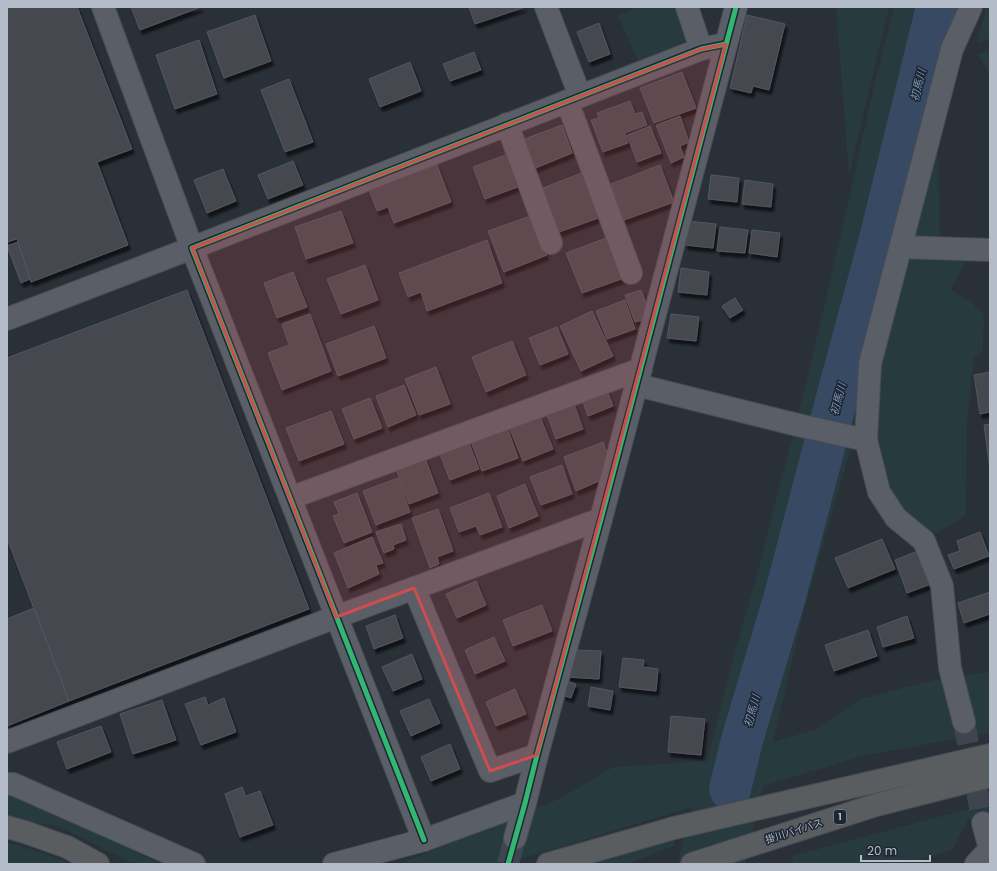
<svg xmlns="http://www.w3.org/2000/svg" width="997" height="871" font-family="Poppins,'Noto Sans JP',sans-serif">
	<defs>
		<filter id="shadow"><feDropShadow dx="2.5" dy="4.5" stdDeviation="1" flood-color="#0009"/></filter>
	</defs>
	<rect width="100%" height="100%" fill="#2a3038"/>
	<g fill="#273a3e">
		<polygon points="638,7 681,7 693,38 638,61 618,15"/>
		<polygon points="836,7 889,7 849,175"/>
		<polygon points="894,7 960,7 938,140 940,245 971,253 950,289 975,305 975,308 984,314 983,351 974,358 967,423 966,515 924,541 886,502 856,430 803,614 773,742 817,729 860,699 943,678 990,672 990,733 866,755 763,786 745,864 677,864 693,807 504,864 394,864 404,862 561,798 613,767 707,761 735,651 755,582 807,380 845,216 871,99"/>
		<polygon points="986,7 990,7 990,39 977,43"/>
		<polygon points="990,50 990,74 977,54"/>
		<polygon points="7,795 21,796 68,818 160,864 134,864 58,826 7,819"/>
		<polygon points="990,803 990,814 968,820 952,850 904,864 793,864 792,856"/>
		<polygon points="676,836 674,846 627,864 578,864"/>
		<polygon points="7,842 43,853 72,864 7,864"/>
	</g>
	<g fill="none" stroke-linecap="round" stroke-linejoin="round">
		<polyline stroke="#384963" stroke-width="42" points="730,789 742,740 785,596 838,394 880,239 937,7"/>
	</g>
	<g fill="#444950" stroke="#52575f" filter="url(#shadow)">
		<polygon points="7,7 77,7 132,149 97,162 128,245 31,282 17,239 7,242"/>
		<polygon points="131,7 201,7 140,30"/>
		<polygon points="469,7 525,7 475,24"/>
		<polygon points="255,15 271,61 224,78 207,32"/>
		<polygon points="747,15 785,24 769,90 753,86 751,93 730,88"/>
		<polygon points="599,23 610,54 589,62 577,32"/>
		<polygon points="199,40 217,94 175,109 156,55"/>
		<polygon points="474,52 481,70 450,81 443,64"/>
		<polygon points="410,62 421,91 380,107 369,79"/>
		<polygon points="682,72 696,108 654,123 640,88"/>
		<polygon points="289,79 313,142 285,152 261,90"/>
		<polygon points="630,101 635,114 642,112 647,125 625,133 628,143 603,152 591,120 599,118 597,113"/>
		<polygon points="680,116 689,142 680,146 684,157 671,163 656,125"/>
		<polygon points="562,125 572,153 533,169 522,140"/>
		<polygon points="650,126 661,153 637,162 627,135"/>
		<polygon points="511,153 523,185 485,199 473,167"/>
		<polygon points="293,161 303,185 268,199 258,175"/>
		<polygon points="437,165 451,202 394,223 388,207 377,211 369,190"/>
		<polygon points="660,165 674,202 624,220 611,184"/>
		<polygon points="223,169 236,201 207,213 194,180"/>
		<polygon points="584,172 601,217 559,232 543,188"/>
		<polygon points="711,175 739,178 737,202 708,199"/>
		<polygon points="745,180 773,184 771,207 742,204"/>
		<polygon points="341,211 353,243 306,259 295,227"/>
		<polygon points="533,215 546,255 547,255 504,272 488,231"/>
		<polygon points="688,221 716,224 713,248 685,245"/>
		<polygon points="720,227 748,230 745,253 717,251"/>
		<polygon points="752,230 780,233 777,257 749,253"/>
		<polygon points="609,237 624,278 582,293 566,253"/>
		<polygon points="487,240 502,283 427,311 421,292 408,297 399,273"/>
		<polygon points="18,242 30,279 21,283 7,246"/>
		<polygon points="365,265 378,300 341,314 327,279"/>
		<polygon points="681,268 709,272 707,295 678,292"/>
		<polygon points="293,272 307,307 277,318 264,283"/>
		<polygon points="187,290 309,609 69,701 7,538 7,358"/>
		<polygon points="641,290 646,303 642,320 635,322 625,295"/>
		<polygon points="735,298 743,310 730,318 722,306"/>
		<polygon points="625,300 635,329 607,339 596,311"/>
		<polygon points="592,311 613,356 581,371 560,326"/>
		<polygon points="310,314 331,371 282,390 268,353 289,345 282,324"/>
		<polygon points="671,314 699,317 696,341 667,338"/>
		<polygon points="374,326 386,358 338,376 326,344"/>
		<polygon points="557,327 568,354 540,365 529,338"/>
		<polygon points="512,341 526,375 486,392 472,357"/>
		<polygon points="436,367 450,404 419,415 405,379"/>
		<polygon points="990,372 990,412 980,414 974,375"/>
		<polygon points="404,385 416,415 388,427 376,396"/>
		<polygon points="606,388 613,406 588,416 581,397"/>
		<polygon points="370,398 382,428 354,439 342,409"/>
		<polygon points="573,401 583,429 556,439 546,412"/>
		<polygon points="331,411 344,444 299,461 286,428"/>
		<polygon points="540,417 553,449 523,461 510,429"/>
		<polygon points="990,424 990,469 984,425"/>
		<polygon points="507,427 518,458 482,471 471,441"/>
		<polygon points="468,441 479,469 450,480 439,452"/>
		<polygon points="603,442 608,455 599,481 576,491 564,457"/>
		<polygon points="424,455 438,493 409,504 395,466"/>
		<polygon points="562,465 572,494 541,505 530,477"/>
		<polygon points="398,478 410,512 376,525 363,491"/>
		<polygon points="525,484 538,516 509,528 497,496"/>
		<polygon points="357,493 372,532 344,543 333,516 339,514 334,502"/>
		<polygon points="489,493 502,527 480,535 476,526 459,532 450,508"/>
		<polygon points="438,509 453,551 437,557 439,564 430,568 412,518"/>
		<polygon points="401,524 406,540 393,545 394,549 384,553 376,532"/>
		<polygon points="980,532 989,556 954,569 948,555 960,551 957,541"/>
		<polygon points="372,537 383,563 376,565 379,574 348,588 334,553"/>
		<polygon points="882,539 895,569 848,588 835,558"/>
		<polygon points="918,551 931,584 907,593 895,560"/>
		<polygon points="476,581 486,605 457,618 446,594"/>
		<polygon points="990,592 990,614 964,623 958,603"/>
		<polygon points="542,605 552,631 513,646 503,620"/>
		<polygon points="34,608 69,701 7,726 7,619"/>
		<polygon points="395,615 403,638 374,649 366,626"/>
		<polygon points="907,616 914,638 883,647 877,627"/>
		<polygon points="868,630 877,656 834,671 825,645"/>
		<polygon points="494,637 505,661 475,674 465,650"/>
		<polygon points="572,650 601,651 599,679 567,677"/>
		<polygon points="412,654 422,679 393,691 382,667"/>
		<polygon points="623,658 644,660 643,667 658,669 656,691 619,687"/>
		<polygon points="566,681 576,684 571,698 562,695"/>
		<polygon points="591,687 613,691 610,710 588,706"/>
		<polygon points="515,689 526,714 496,726 486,702"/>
		<polygon points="205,697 208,705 224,698 236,732 201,745 185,704"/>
		<polygon points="429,699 440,723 411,736 400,711"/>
		<polygon points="162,700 176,740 133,754 120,714"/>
		<polygon points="671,716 705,719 701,755 668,752"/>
		<polygon points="101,726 111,752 67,769 57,742"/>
		<polygon points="450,744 460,769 431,781 421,757"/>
		<polygon points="242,787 246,796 260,791 273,825 240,837 225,794"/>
	</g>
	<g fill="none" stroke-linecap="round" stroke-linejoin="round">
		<g stroke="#3f454e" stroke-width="22" stroke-dasharray="22 11" stroke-linecap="butt">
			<polyline points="964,722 983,823"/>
			<polyline points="508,864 515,838"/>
		</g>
		<g stroke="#484c53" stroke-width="24">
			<g id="minor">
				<polyline points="546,7 580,96"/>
				<polyline points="687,7 701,49"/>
				<polyline points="567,101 631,273"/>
				<polyline points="507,124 551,243"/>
				<polyline points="901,247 990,250"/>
				<polyline points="7,319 192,248 103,7"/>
				<polyline points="637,385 798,425 866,440 879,492 896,518 924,541 942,586 950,668 964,722"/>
				<polyline points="866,440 870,364 952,49 971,7"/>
				<polyline points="290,498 641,369"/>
				<polyline points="414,588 490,771 537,755"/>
				<polyline points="7,742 336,617 601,519"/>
				<polyline points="7,784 13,784 194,864"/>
				<polyline points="983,823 990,849"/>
				<polyline points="515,838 525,803 537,755 601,519 736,7"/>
				<polyline points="424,840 192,248 701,49 726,44"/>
				<polyline points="334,864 424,840 525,803"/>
				<polyline points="976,864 990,849"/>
			</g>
		</g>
		<g stroke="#474c53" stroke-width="24">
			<g id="highway">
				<polyline points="7,827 25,832 67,847 98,864"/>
				<polyline points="548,864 674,828 990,755"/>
				<polyline points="692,864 876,805 990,776"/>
			</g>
		</g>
		<use href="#minor" stroke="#5a5e66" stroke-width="22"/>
		<use href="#highway" stroke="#5a5d60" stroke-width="22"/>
		<g stroke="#1d2633" stroke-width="8">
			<g id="cycleway">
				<polyline points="424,840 192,248 701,49 726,44"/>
				<polyline points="508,864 525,803 537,755 601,519 736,7"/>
			</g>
		</g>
		<use href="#cycleway" stroke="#33b770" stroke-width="5"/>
	</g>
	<path fill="#ce4d50" fill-opacity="0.2" stroke="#ce4d50" stroke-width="3" stroke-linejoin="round" d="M726 44 537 755 490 771 414 588 336 617 192 248 701 49Z"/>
	<g text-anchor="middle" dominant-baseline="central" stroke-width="3" stroke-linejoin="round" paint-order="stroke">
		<rect fill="#1d2633" stroke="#878f9c" stroke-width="1" x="834" y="810" width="12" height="14" rx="3"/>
		<g font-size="9" font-weight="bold" fill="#b4bcc9">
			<text x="840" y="817">1</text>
		</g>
		<g font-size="10" fill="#b4bcc9" stroke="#1d2633">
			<text transform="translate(794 831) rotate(-18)">掛川バイパス</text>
		</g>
		<g font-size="11" font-style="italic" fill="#7c92b1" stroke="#1d2633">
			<text transform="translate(918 85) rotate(-76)">初馬川</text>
			<text transform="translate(838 399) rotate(-75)">初馬川</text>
			<text transform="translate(752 711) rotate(-74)">初馬川</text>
		</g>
	</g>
	<rect width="997" height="871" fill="none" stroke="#b4bcc9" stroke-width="16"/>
	<path d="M861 855v6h69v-6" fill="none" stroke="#b4bcc9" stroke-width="2"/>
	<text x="867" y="855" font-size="12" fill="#b4bcc9" stroke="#1d2633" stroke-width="3" paint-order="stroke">20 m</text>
</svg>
